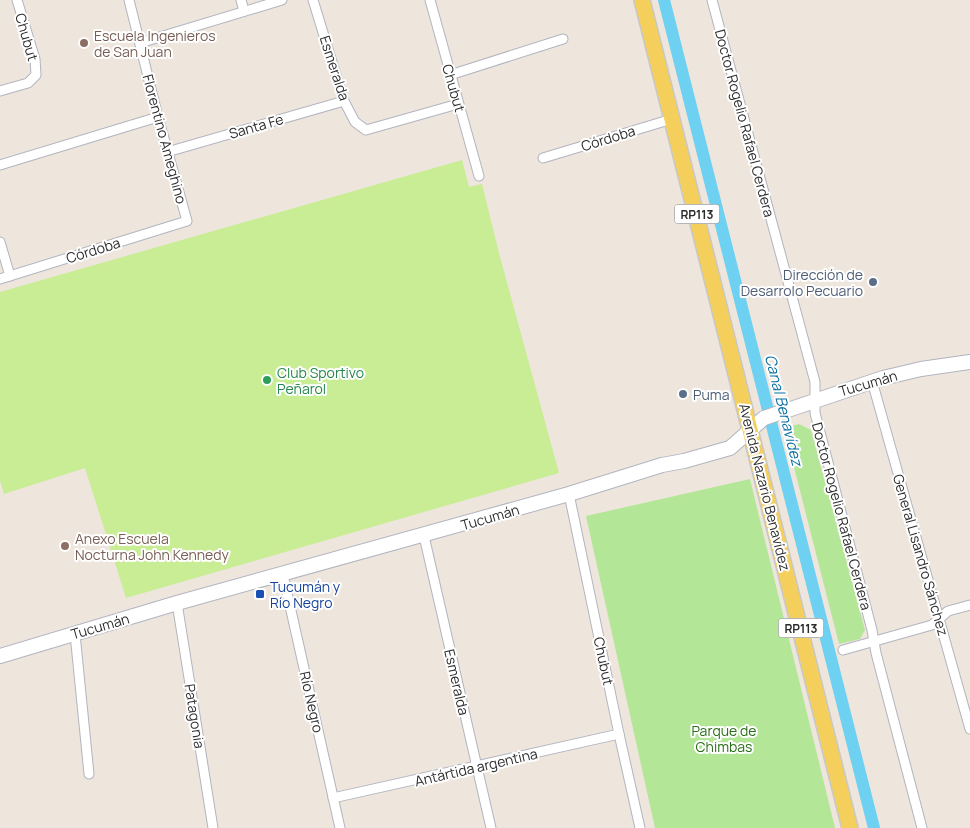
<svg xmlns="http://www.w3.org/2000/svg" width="970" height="828" font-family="Manrope,sans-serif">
	<rect width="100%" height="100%" fill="#eee6dd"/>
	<g fill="#b4e698">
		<polygon points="799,424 811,430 865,630 860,639 839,644 784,428"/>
		<polygon points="750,479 835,828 655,828 586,516"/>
	</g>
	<polygon fill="#c8ed94" points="462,160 469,187 482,184 500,257 559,473 126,598 85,468 4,494 0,481 0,292"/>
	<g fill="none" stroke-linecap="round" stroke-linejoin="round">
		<polyline stroke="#6ed1f2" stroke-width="12" points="664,0 874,828"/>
		<g stroke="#b2b4bf" stroke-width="11">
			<g id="street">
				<polyline points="241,0 244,11"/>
				<polyline points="313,0 344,101 355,122 366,130 458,104"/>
				<polyline points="430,0 479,176"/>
				<polyline points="712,0 815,382 815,413 872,630 876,653 922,828"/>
				<polyline points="140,43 282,0"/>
				<polyline points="450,75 563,39"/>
				<polyline points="0,91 28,83 36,75 35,59 17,0"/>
				<polyline points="167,152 344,101"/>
				<polyline points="543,158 672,119"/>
				<polyline points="0,165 158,117"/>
				<polyline points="0,242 10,276"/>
				<polyline points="0,279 187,221 158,117 129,0"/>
				<polyline points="872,381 970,729"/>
				<polyline points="569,494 619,734 640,828"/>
				<polyline points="424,536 491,828"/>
				<polyline points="283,575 340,828"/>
				<polyline points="177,603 213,828"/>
				<polyline points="75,634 89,774"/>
				<polyline points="843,650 932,625 948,611 970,605"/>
				<polyline points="333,798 619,734"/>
			</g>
		</g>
		<g stroke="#b2b4bf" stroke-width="16">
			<polyline id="secondary" points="0,656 177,603 569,494 662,465 684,461 730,448 764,418 883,378 921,369 970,362"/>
		</g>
		<g stroke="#c8c8c8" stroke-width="18">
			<polyline id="primary" points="642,0 850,828"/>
		</g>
		<use href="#street" stroke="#fff" stroke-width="9"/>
		<use href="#secondary" stroke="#fff" stroke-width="14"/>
		<use href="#primary" stroke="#f5cf5b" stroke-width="15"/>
	</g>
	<g fill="#8d6e63" stroke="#fff" stroke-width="2">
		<circle cx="84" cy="43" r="5"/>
		<circle cx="65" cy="546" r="5"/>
	</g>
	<g fill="#5c6f8a" stroke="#fff" stroke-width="2">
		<circle cx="873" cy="282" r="5"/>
		<circle cx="683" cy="394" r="5"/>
	</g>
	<circle fill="#2e9e5b" stroke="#fff" stroke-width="2" cx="267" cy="380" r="5"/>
	<rect fill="#1a4fb4" stroke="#fff" stroke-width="2" x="255" y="589" width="10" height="10" rx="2.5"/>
	<g text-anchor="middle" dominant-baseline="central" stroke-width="4" stroke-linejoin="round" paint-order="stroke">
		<g fill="#fff" stroke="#6b6b6b" stroke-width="1">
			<rect x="674.5" y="204.5" width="45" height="19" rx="4"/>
			<rect x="778.5" y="618.5" width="45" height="19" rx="4"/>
		</g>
		<g font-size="12" font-weight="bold" fill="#2c2c2c">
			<text x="697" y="214">RP113</text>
			<text x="801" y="628">RP113</text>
		</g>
		<g font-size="14" fill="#785e54" stroke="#fff" text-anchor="start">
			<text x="94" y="35">Escuela Ingenieros<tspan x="94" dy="16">de San Juan</tspan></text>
			<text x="75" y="538">Anexo Escuela<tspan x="75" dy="16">Nocturna John Kennedy</tspan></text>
		</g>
		<g font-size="14" fill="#2c2c2c" stroke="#fff">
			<text transform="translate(27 37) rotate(74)">Chubut</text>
			<text transform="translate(335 68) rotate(72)">Esmeralda</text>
			<text transform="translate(454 88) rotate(74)">Chubut</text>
			<text transform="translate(745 123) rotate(75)">Doctor Rogelio Rafael Cerdera</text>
			<text transform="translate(256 126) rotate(-16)">Santa Fe</text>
			<text transform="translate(608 138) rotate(-17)">Córdoba</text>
			<text transform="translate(165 139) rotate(75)">Florentino Ameghino</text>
			<text transform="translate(93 250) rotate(-17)">Córdoba</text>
			<text transform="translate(868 383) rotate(-16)">Tucumán</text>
			<text transform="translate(765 487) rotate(76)">Avenida Nazario Benavídez</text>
			<text transform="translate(842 516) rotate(75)">Doctor Rogelio Rafael Cerdera</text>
			<text transform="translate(490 517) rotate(-16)">Tucumán</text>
			<text transform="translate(921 555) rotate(74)">General Lisandro Sánchez</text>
			<text transform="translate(100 626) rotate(-16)">Tucumán</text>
			<text transform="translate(604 661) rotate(78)">Chubut</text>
			<text transform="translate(457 682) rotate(77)">Esmeralda</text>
			<text transform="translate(312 702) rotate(77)">Río Negro</text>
			<text transform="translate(195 716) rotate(81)">Patagonia</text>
			<text transform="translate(476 767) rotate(-13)">Antártida argentina</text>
		</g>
		<g font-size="14" fill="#4e5e75" stroke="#fff" text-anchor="end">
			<text x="863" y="274">Dirección de<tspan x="863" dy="16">Desarrolo Pecuario</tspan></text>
			<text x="693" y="394" text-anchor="start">Puma</text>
		</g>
		<g font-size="14" fill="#27864d" stroke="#fff" text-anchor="start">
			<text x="277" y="372">Club Sportivo<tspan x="277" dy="16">Peñarol</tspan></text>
		</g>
		<g font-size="14" fill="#164399" stroke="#fff" text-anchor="start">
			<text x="270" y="586">Tucumán y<tspan x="270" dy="16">Río Negro</tspan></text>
		</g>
		<g font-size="14" fill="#2b6c18" stroke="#fff">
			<text x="724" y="730">Parque de<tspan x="724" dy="16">Chimbas</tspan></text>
		</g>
		<g font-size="15" font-style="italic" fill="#096fa2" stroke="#fff">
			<text transform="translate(784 410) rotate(76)">Canal Benavídez</text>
		</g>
	</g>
</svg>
